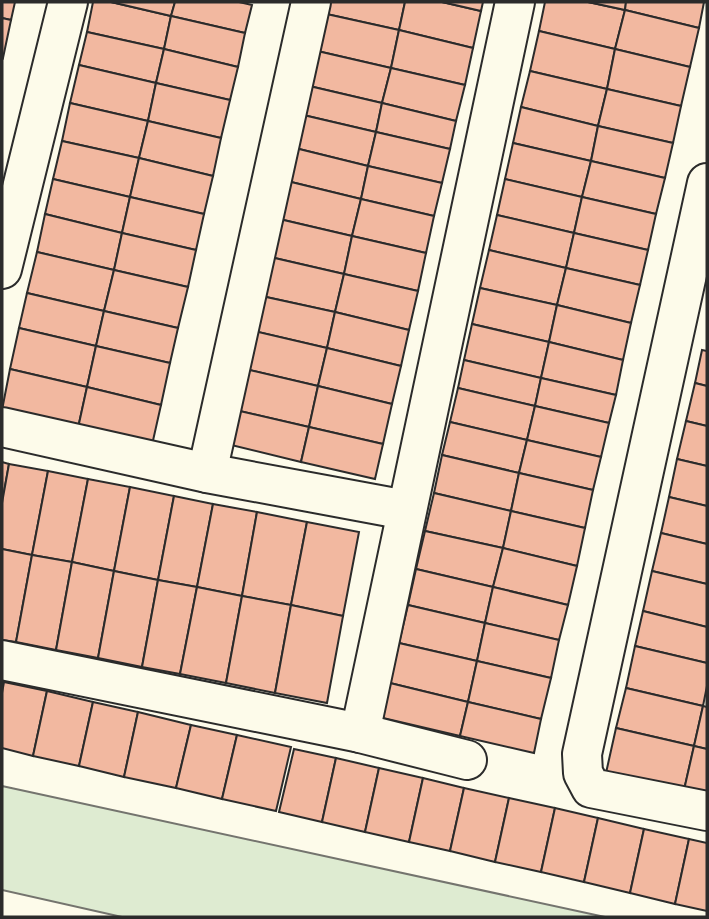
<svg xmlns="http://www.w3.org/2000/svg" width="709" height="919" font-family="'Exo 2',sans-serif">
	<rect width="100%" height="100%" fill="#fdfbea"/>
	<polygon fill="#deebd1" stroke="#74746e" stroke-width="2" points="2,786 605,917 122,917 2,890"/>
	<g fill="#f2b8a0" stroke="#2b2b2b" stroke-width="2">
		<polygon points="2,2 15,2 11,20 2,18"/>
		<polygon points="93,2 111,2 171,16 164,49 87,32"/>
		<polygon points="111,2 175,2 171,16"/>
		<polygon points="175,2 239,2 252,5 245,33 171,16"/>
		<polygon points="324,2 405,2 399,30 322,13"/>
		<polygon points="405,2 442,2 481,11 473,48 399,30"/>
		<polygon points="442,2 483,2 481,11"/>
		<polygon points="545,2 588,2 625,10 615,49 539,31"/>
		<polygon points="588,2 626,2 625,10"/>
		<polygon points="626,2 704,2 699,28 625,10"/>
		<polygon points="625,10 699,28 690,67 615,49"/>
		<polygon points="322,13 399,30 391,68 313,50"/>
		<polygon points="171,16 245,33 238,67 164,49"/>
		<polygon points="2,18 11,20 3,58 2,57"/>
		<polygon points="399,30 473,48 465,85 391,68"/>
		<polygon points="539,31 615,49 607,89 530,71"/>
		<polygon points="87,32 164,49 156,83 79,65"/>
		<polygon points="164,49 238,67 230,100 156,83"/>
		<polygon points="615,49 690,67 681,106 607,89"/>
		<polygon points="313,50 391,68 382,103 305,85"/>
		<polygon points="79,65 156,83 148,121 70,103"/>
		<polygon points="391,68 465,85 456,121 382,103"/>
		<polygon points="530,71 607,89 598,126 521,107"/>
		<polygon points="156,83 230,100 221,138 148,121"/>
		<polygon points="305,85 382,103 376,132 299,114"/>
		<polygon points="607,89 681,106 673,143 598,126"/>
		<polygon points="70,103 148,121 139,158 62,141"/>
		<polygon points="382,103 456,121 450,149 376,132"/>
		<polygon points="521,107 598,126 591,161 513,143"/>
		<polygon points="299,114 376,132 368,166 291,147"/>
		<polygon points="148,121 221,138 213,176 139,158"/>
		<polygon points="598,126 673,143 665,178 591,161"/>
		<polygon points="376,132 450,149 442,183 368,166"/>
		<polygon points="62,141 139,158 130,197 53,179"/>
		<polygon points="513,143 591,161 582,197 505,179"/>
		<polygon points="291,147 368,166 361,199 283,180"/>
		<polygon points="139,158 213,176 204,214 130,197"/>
		<polygon points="591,161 665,178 656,214 582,197"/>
		<polygon points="368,166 442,183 434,216 361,199"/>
		<polygon points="53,179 130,197 122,233 45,214"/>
		<polygon points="505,179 582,197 574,233 497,215"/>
		<polygon points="283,180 361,199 352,236 275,218"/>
		<polygon points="130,197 204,214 196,250 122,233"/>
		<polygon points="582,197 656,214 648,250 574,233"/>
		<polygon points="361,199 434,216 426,253 352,236"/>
		<polygon points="45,214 122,233 114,270 37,252"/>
		<polygon points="497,215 574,233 566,268 489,250"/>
		<polygon points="275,218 352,236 344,274 266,256"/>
		<polygon points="122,233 196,250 188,287 114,270"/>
		<polygon points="574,233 648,250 640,285 566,268"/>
		<polygon points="352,236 426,253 418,291 344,274"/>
		<polygon points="489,250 566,268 557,305 480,288"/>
		<polygon points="37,252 114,270 104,311 27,293"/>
		<polygon points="266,256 344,274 335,312 257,295"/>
		<polygon points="566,268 640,285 631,323 557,305"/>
		<polygon points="114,270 188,287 178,328 104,311"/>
		<polygon points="344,274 418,291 409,330 335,312"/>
		<polygon points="480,288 557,305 549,342 472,324"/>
		<polygon points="27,293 104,311 96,346 19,328"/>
		<polygon points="257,295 335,312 327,348 250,330"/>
		<polygon points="557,305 631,323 623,360 549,342"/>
		<polygon points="104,311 178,328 170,363 96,346"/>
		<polygon points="335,312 409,330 401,366 327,348"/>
		<polygon points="472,324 549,342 541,378 464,360"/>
		<polygon points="19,328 96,346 87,387 10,369"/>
		<polygon points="250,330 327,348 318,386 241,368"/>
		<polygon points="549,342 623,360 616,395 541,378"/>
		<polygon points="96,346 170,363 161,405 87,387"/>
		<polygon points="327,348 401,366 392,404 318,386"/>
		<polygon points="702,350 707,351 707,386 695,383"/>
		<polygon points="464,360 541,378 535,406 458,388"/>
		<polygon points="241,368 318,386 309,427 231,409"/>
		<polygon points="10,369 87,387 78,428 2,410"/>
		<polygon points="541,378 616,395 609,423 535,406"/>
		<polygon points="695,383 707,386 707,426 686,421"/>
		<polygon points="318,386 392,404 383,444 309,427"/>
		<polygon points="87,387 161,405 152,445 78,428"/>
		<polygon points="458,388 535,406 527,440 450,422"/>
		<polygon points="535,406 609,423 601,457 527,440"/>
		<polygon points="231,409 309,427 301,462 223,443"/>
		<polygon points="686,421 707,426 707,466 677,459"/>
		<polygon points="450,422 527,440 519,473 442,455"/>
		<polygon points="309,427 383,444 375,479 301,462"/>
		<polygon points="527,440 601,457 593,490 519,473"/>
		<polygon points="442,455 519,473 511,511 434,493"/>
		<polygon points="677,459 707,466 707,506 669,497"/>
		<polygon points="2,462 9,464 2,503"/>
		<polygon points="9,464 48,471 32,555 2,549 2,503"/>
		<polygon points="48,471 88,479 72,562 32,555"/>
		<polygon points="519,473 593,490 585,528 511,511"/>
		<polygon points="88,479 130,487 114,571 72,562"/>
		<polygon points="130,487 174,496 158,580 114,571"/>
		<polygon points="434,493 511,511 503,548 425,531"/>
		<polygon points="174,496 213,504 197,587 158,580"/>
		<polygon points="669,497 707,506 707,544 661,533"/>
		<polygon points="213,504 257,512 242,596 197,587"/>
		<polygon points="511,511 585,528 577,566 503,548"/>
		<polygon points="257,512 307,522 291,605 242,596"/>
		<polygon points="307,522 359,532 343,616 291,605"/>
		<polygon points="425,531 503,548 493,587 416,569"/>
		<polygon points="661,533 707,544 707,584 652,571"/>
		<polygon points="503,548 577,566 568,605 493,587"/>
		<polygon points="2,549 32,555 16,642 2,640"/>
		<polygon points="32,555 72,562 56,650 16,642"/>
		<polygon points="72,562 114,571 98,658 56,650"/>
		<polygon points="416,569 493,587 485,623 408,605"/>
		<polygon points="114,571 158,580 142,667 98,658"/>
		<polygon points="652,571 707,584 707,627 643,611"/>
		<polygon points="158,580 197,587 180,674 142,667"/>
		<polygon points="197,587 242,596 226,683 180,674"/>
		<polygon points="493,587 568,605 559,640 485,623"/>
		<polygon points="242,596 291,605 275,693 226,683"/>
		<polygon points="291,605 343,616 327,703 275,693"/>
		<polygon points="408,605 485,623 477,661 399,643"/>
		<polygon points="643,611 707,627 707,663 635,646"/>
		<polygon points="485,623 559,640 551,678 477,661"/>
		<polygon points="399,643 477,661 468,702 390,683"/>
		<polygon points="635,646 707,663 707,686 703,706 626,688"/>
		<polygon points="477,661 551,678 541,719 468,702"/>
		<polygon points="4,682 47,691 33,756 2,748 2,693"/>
		<polygon points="390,683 468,702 460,736 383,718"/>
		<polygon points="626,688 703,706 694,746 616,728"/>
		<polygon points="47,691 93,702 79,766 33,756"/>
		<polygon points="93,702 138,712 124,777 79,766"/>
		<polygon points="468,702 541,719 534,753 460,736"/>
		<polygon points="703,706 707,707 707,749 694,746"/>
		<polygon points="138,712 191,725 176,788 124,777"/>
		<polygon points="191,725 237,735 222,799 176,788"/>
		<polygon points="616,728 694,746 684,790 606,773"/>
		<polygon points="237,735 291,747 276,811 222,799"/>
		<polygon points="694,746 707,749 707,796 684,790"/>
		<polygon points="294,749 336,758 322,822 279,812"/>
		<polygon points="336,758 379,768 365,832 322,822"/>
		<polygon points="379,768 423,778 409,842 365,832"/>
		<polygon points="423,778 464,788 450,851 409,842"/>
		<polygon points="464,788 509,798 495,862 450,851"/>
		<polygon points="509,798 555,808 541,872 495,862"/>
		<polygon points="555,808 598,818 584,882 541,872"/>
		<polygon points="598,818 644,829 630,893 584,882"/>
		<polygon points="644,829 689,839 675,904 630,893"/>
		<polygon points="689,839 707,843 707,911 675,904"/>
	</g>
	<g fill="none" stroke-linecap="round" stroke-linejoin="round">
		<g stroke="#2b2b2b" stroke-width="42">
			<g id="minor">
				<polyline points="707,183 582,754 583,773 591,788 707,811"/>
				<polyline points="2,269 68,2"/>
				<polyline points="2,427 207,473 406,510"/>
				<polyline points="207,473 311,2"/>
				<polyline points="2,660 360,733 467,760"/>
				<polyline points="360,733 515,2"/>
			</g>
		</g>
		<use href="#minor" stroke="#fdfbea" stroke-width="38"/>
	</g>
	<rect width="709" height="919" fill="none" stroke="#2b2b2b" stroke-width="7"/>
</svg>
